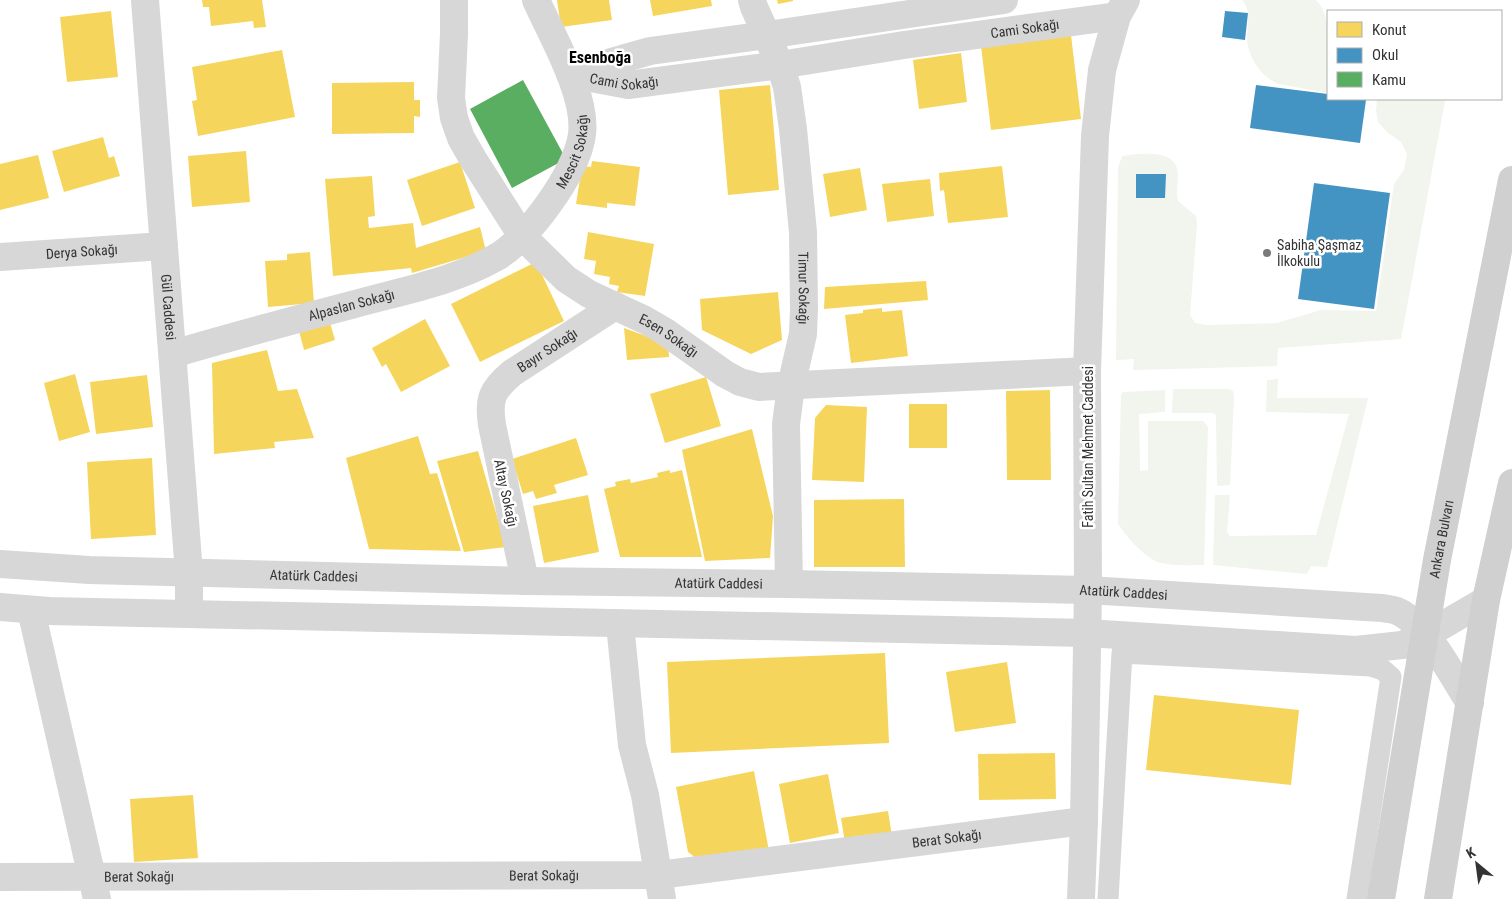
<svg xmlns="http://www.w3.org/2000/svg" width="1512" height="899" font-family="'Roboto Condensed',sans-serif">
	<rect width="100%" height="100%" fill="#fff"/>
	<g fill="#f1f5ed">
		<path d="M1242 0H1316C1335 18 1328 67 1328 93L1278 84C1261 77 1247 56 1247 37 1247 24 1252 10 1242 0Z"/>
		<path d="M1377 99H1433L1445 101 1401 339 1278 348 1277 366 1133 370 1134 359 1116 360 1118 168 1122 156C1138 154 1177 147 1178 174 1178 184 1176 191 1178 201L1196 216 1197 225 1190 315 1195 323 1207 325 1277 323 1321 310 1376 311 1394 184 1404 170 1407 154 1401 142 1388 133 1378 122 1376 111Z"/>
		<polygon points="1278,379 1277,398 1368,398 1327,567 1311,566 1307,574 1213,565 1215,495 1230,495 1227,532 1230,536 1316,535 1349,414 1266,412 1267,380"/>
		<polygon points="1173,389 1229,389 1233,391 1234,396 1230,485 1217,486 1216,415 1213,413 1172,413"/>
		<path d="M1165 390V412L1139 414 1140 471 1148 470V421H1203L1208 427 1204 565C1191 565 1174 566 1161 563 1147 560 1124 535 1118 523L1121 395 1123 392Z"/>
	</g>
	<g fill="#f6d55c">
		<polygon points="202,0 262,0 266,27 254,28 253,21 211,26 209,7 203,7"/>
		<polygon points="557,0 609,0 612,20 561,27"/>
		<polygon points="650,0 711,0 712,6 653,16"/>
		<polygon points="777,0 793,0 793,1 778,4"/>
		<polygon points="111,11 118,77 67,82 60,17"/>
		<polygon points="1071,35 1081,119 991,130 981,46"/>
		<polygon points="282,50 295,117 198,136 192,101 197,100 192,67"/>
		<polygon points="961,53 967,102 919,109 913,60"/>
		<polygon points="414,82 414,100 420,100 420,117 414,116 414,133 332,134 332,83"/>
		<polygon points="770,85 779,190 728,195 719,90"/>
		<polygon points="103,137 109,158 114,156 120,176 64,192 52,151"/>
		<polygon points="246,151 250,202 192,207 188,156"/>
		<polygon points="38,155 49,198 0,210 0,164"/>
		<polygon points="592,161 640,167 635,206 607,203 607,208 576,204 582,166 591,167"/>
		<polygon points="460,162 475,208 422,226 407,180"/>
		<polygon points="1002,166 1008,217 948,223 944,190 940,191 939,173"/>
		<polygon points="860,168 867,210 830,217 823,174"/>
		<polygon points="372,176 375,216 368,217 369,228 413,223 416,248 480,227 486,251 412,273 411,268 333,276 325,179"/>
		<polygon points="930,179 934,216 887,222 882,184"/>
		<polygon points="588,232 654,244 645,296 617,292 619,286 609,284 610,277 594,274 596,261 584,259"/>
		<polygon points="310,252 314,303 268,307 265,261 287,260 287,254"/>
		<polygon points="536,262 564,321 480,362 451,304"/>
		<polygon points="926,281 928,300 824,309 825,287"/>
		<polygon points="778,292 782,340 751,354 702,330 700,299"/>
		<polygon points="882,308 882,312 902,310 908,356 851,363 845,315 863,313 863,310"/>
		<polygon points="425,319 450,366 401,392 386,364 382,367 372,348"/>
		<polygon points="330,323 335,340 304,350 299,331"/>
		<polygon points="624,328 668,344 669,357 627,360"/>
		<polygon points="267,350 278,391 297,389 314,438 274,442 275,448 214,454 212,363"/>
		<polygon points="75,374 90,432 59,441 44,383"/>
		<polygon points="147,375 153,427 96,434 90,382"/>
		<polygon points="706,377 721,426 665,443 650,394"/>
		<polygon points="1050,390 1051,480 1007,480 1006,391"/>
		<rect x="909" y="404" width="38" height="44"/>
		<polygon points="826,405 867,407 864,482 812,480 815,418"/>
		<polygon points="752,429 773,516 770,558 705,561 682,450"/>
		<polygon points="418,436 430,474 437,473 461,551 369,549 346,458"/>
		<polygon points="576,438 588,475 554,485 557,493 536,499 533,491 523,494 512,459"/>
		<polygon points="478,451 506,547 464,552 437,461"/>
		<polygon points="152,458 156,535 91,539 87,462"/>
		<polygon points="670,470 670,473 682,470 702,557 620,557 604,489 616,486 615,482 630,479 631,483 658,477 657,473"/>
		<polygon points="588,495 599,552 544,563 533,506"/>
		<polygon points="904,499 905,567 814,567 814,500"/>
		<polygon points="885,653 889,743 671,753 667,662"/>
		<polygon points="1007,662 1016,723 955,732 946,672"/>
		<polygon points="1154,695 1299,710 1291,785 1146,770"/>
		<polygon points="1055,753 1056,799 979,800 978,754"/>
		<polygon points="754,771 769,851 704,864 688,852 676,787"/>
		<polygon points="828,774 839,833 790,843 779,784"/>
		<polygon points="193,795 198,858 134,862 130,799"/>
		<polygon points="888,811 892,836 845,843 841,818"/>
	</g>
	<g fill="#4393c3">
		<polygon points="1225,11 1248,13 1245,40 1222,37"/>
		<polygon points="1256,85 1328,94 1328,99 1366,100 1360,143 1250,128"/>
		<polygon points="1136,174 1166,174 1165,198 1136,198"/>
		<polygon points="1314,183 1390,193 1374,309 1298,299"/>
	</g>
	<polygon fill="#5aae61" points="523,80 566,159 512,188 470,109"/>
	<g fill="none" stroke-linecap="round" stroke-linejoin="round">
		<polyline stroke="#d7d7d7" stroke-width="21" points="1108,899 1122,653 1371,666 1383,670 1391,677 1357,899"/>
		<g stroke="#d7d7d7" stroke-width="28">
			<path id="s1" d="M454 0V34L451 98 454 118 461 138 473 159 522 236 566 279 589 294 645 320 664 331 725 374 740 382 759 387 1087 371"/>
			<path id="s2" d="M752 0 754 7 780 65 787 87 793 129 803 232 804 308 803 334 791 386 786 424 789 584"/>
			<polyline points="573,73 650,51 767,35 1004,0"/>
			<path id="s3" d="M570 74 628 85 780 65 904 45 1117 16"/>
			<path id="s4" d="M0 257 164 246"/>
			<path id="s5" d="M173 354C233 336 294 320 355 304 402 291 452 282 495 258 527 241 578 171 582 134 587 95 552 36 536 0"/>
			<path id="s6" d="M525 581 492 425C488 399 492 390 512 373L615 306"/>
			<polyline points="31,610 97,899"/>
			<polyline points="620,624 632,745 645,795 662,899"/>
			<path id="s7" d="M0 877 659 875 1084 821"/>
		</g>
		<g stroke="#d7d7d7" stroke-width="28">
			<path id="s8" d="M145 0 189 573V614"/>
			<path id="s9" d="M0 564 89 570 525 581 789 584 1088 590 1382 608C1387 609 1393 609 1397 611 1427 624 1452 676 1470 703"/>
			<polyline points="0,607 49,611 1087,633 1356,650 1402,645 1426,635 1486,600"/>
			<polyline points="1081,899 1084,821 1088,590 1087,371 1095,136 1102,70 1117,16 1126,0"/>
		</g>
		<g stroke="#d0d0d0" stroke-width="28">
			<path id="s10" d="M1381 899 1437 560 1512 180"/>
			<polyline points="1438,899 1486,600 1512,483"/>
		</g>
	</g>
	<circle fill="#7a7a7a" stroke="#fff" stroke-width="2" cx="1267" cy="253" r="5"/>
	<g text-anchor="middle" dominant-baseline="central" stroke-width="5" stroke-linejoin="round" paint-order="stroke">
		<g font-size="14" fill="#333" stroke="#fff">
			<text stroke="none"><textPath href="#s3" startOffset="460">Cami Sokağı</textPath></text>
			<text stroke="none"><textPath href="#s3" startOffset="55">Cami Sokağı</textPath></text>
			<text stroke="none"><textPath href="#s5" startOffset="472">Mescit Sokağı</textPath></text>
			<text stroke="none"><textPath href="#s4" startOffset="82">Derya Sokağı</textPath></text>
			<text stroke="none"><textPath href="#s2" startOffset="296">Timur Sokağı</textPath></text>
			<text stroke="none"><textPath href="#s5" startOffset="185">Alpaslan Sokağı</textPath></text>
			<text stroke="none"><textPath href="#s8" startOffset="308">Gül Caddesi</textPath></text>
			<text stroke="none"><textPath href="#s1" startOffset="434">Esen Sokağı</textPath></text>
			<text stroke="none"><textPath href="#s6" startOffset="261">Bayır Sokağı</textPath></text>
			<text transform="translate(1088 447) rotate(-90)">Fatih Sultan Mehmet Caddesi</text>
			<text transform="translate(506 493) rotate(78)">Altay Sokağı</text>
			<text stroke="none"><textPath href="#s10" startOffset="365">Ankara Bulvarı</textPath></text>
			<text stroke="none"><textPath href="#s9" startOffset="314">Atatürk Caddesi</textPath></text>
			<text stroke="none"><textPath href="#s9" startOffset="719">Atatürk Caddesi</textPath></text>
			<text stroke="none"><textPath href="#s9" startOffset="1124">Atatürk Caddesi</textPath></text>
			<text stroke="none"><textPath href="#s7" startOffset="949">Berat Sokağı</textPath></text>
			<text stroke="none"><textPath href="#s7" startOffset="544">Berat Sokağı</textPath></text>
			<text stroke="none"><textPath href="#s7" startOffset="139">Berat Sokağı</textPath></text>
		</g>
		<g font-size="14" fill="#333" stroke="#fff" text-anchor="start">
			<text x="1277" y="245">Sabiha Şaşmaz<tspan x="1277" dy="16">İlkokulu</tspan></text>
		</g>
		<g font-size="16" font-weight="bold" fill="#000" stroke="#fff">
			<text x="600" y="57">Esenboğa</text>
		</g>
	</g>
	<rect x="1327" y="10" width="175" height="90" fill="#ffffff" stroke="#adadad"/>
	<rect x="1337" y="22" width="25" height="15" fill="#f6d55c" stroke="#adadad"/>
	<text x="1372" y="35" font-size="15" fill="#333333">Konut</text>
	<rect x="1337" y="48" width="25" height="15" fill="#4393c3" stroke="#adadad"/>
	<text x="1372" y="60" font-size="15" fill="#333333">Okul</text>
	<rect x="1337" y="72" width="25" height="15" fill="#5aae61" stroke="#adadad"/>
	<text x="1372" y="85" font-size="15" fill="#333333">Kamu</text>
	<g transform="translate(1477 864) rotate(331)" stroke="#ffffff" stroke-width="4" paint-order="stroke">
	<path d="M0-4L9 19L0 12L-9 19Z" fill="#333333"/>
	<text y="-8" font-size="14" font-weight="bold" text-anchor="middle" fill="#333333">K</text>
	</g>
</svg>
